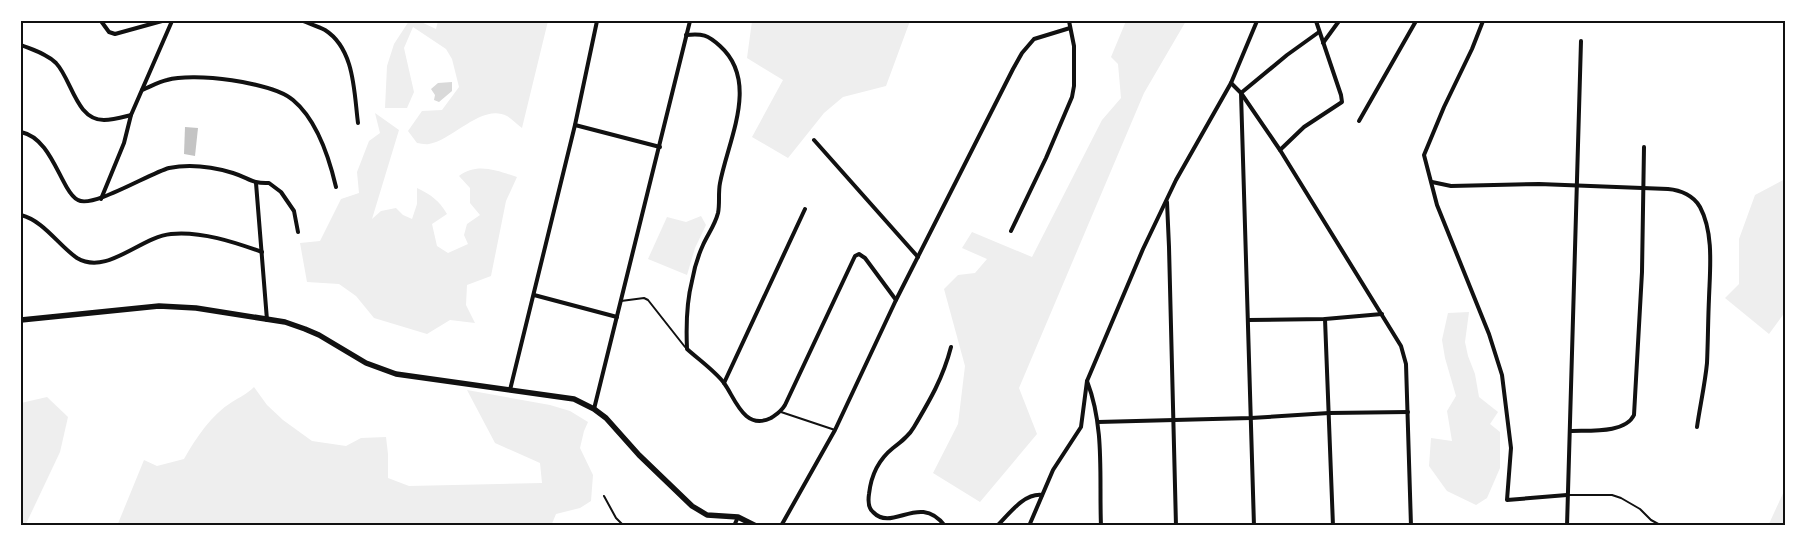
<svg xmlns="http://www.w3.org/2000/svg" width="1806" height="547" font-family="'Alegreya Sans',sans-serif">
	<rect width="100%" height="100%" fill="#fff"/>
	<g fill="#eee">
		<path d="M409 21H419L436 29 438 21H548L522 128C517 124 512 119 507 116 482 103 453 140 429 144 425 145 420 143 417 143L408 131 422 111 442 110 459 87 452 59 446 49 413 27 404 48 414 92 407 108H385L387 66 394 44Z"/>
		<polygon points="752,21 910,21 886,86 843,97 824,113 788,158 752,137 783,80 747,58"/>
		<polygon points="1126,21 1186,21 1144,93 1019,388 1037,434 980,502 933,473 958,424 965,366 944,289 958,275 975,273 987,259 962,248 972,232 1032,257 1102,120 1121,98 1118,64 1111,57"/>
		<path d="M375 113 399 130 372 219 381 211 396 208 403 215 412 219 417 204V188C431 195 439 200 447 214L432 224 437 246 448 253 468 244 464 235 467 224 480 215 470 203V188L459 176C477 162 498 171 517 177L506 201 491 276 467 285 466 305 475 323 450 320 427 334 374 318 356 296 339 284 307 282 300 243 320 241 341 199 359 193 357 172 369 141 380 133Z"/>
		<polygon points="1785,179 1785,312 1769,334 1725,298 1739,284 1739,239 1755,195"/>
		<polygon points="701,216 706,225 695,248 687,275 648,259 667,217 686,222"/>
		<polygon points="1469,312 1465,342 1468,356 1475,374 1479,397 1498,412 1490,424 1500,432 1500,468 1487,498 1476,505 1447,491 1429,466 1431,438 1452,441 1447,411 1456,396 1445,358 1442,340 1448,313"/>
		<path d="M254 387 267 405 283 420 312 441 346 446 361 438 386 437 388 454V478L409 486 542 483 540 463 495 443 467 390 550 405 570 411 588 422 584 431 580 448 593 475 591 501 580 508 556 514 551 526H117L144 460 157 466 184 459C196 438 211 415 232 402 240 397 247 394 254 387Z"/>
		<polygon points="47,397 68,417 60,452 25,526 21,526 21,403"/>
		<polygon points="1785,489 1785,526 1768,526"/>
	</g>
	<polygon fill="#d9d9d9" points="452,82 452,91 439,102 434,100 435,95 431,89 438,83"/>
	<polygon fill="#c4c4c4" points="185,127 198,128 195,156 184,154"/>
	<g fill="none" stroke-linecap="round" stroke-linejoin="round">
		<g stroke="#111" stroke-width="2">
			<polyline points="621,301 644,298 648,300 685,347"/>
			<polyline points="781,412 835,430"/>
			<polyline points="1569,495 1612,495 1621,498 1640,509 1651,520 1662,526"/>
			<polyline points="604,496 616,518 624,526"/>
		</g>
		<g stroke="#111" stroke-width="4">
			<polyline points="101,21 109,32 115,34 162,21"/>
			<path d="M303 21C310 24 318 26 325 30 355 49 354 93 358 123"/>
			<polyline points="1483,21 1472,49 1444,107 1424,155 1437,205 1489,334 1502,375 1511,448 1507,500 1567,495"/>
			<path d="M686 35C702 33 708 35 720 46 760 82 728 140 720 183 718 193 720 204 718 213 715 225 708 234 703 245 698 256 694 269 692 281 686 304 686 326 687 349 698 359 715 371 724 383 735 398 744 431 771 418 777 414 781 412 785 405L855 256 859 254 865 258 896 300"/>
			<polyline points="1323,43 1339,21"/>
			<path d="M21 45C33 50 47 54 56 63 72 80 76 120 104 120 113 120 123 117 131 115"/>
			<polyline points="1231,83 1241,93 1280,150 1401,346 1406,364 1411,526"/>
			<path d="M142 90C150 87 158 82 167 80 193 72 272 82 293 100 317 120 329 157 336 187"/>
			<polyline points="1359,121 1416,21"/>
			<polyline points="575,125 660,147"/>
			<path d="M21 132C45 137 55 167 66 186 69 191 72 197 78 200 92 209 150 173 169 168 190 164 213 167 233 173 249 178 252 184 269 183L281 192 294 211 298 232"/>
			<polyline points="814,140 918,257"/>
			<polyline points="1280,150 1304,127 1342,102 1341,95 1316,21"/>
			<path d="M1432 182 1451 186 1539 184 1668 189C1681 190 1694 196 1700 207 1714 233 1710 269 1709 298 1708 320 1708 341 1707 363 1705 384 1700 406 1697 427"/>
			<polyline points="256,183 267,320"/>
			<polyline points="101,199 124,143 131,115 172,21"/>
			<polyline points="1167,202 1169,247 1176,526"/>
			<path d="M21 215C44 221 58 245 77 258 107 276 140 237 171 234 201 231 234 242 262 252"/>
			<polyline points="1011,231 1046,158 1072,97 1074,86 1074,46 1069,21"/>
			<polyline points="534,295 617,317"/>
			<polyline points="1325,319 1333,526"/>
			<polyline points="1248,320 1325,319 1382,314"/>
			<path d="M1087 381C1105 428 1099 476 1101 526"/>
			<polyline points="724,383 805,209"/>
			<polyline points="510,390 575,125 597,21"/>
			<polyline points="594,409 690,21"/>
			<polyline points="1098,422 1251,418 1329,413 1408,412"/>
			<path d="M1570 431C1588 430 1625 434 1634 415L1642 272 1644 147"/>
			<polyline points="734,526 738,517"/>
			<polyline points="781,526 835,430 896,300 1013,69 1022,53 1034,39 1070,28"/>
			<path d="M945 526C919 492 893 533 873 512 868 508 868 501 869 494 871 476 878 460 893 448 901 442 909 436 914 427 930 400 943 378 951 347"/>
			<path d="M997 526C1009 514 1024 493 1042 495"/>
			<polyline points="1029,526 1053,470 1081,427 1087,381 1143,249 1176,180 1231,83 1257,21"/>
			<polyline points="1254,526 1241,93 1287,55 1319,32"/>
			<polyline points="1567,526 1581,41"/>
		</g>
		<polyline stroke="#111" stroke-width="5.5" points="21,320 159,306 196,308 285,322 305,329 319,335 366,363 396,374 574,399 594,409 606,418 639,455 692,506 707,515 738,517 756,526"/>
	</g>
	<rect width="1806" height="547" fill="none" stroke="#ffffff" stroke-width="45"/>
	<rect x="22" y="22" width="1762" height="502" fill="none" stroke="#111" stroke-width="2"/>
</svg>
